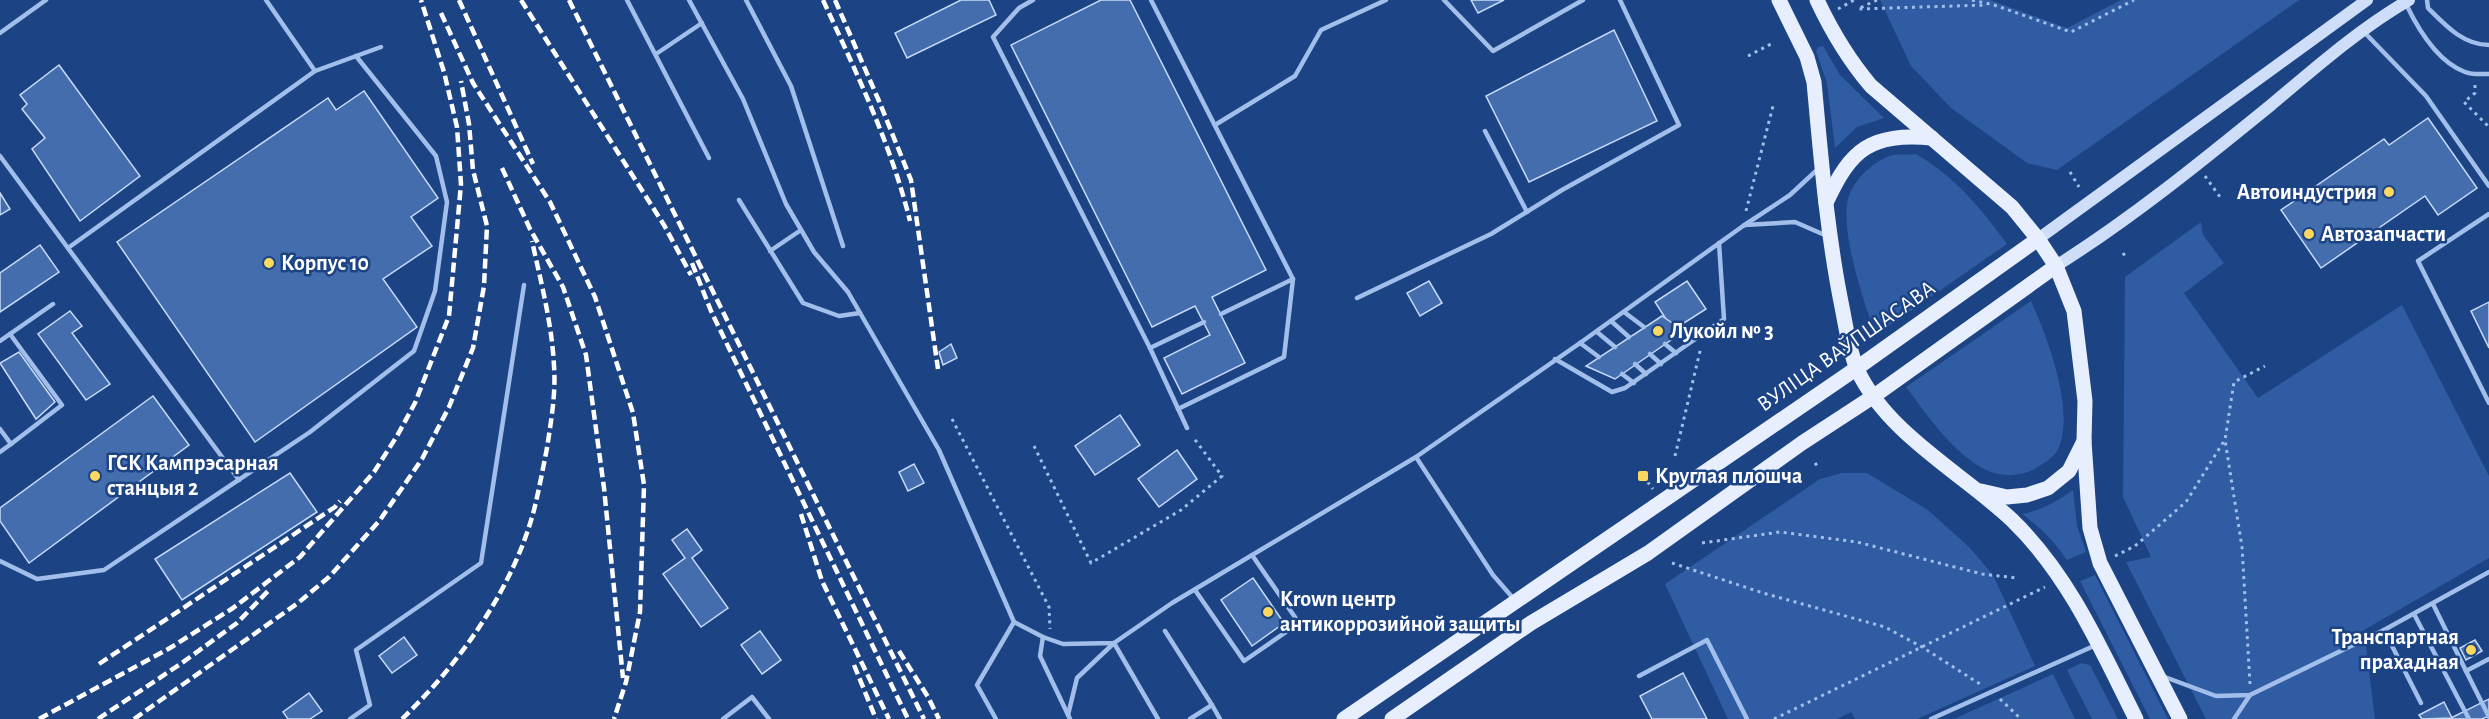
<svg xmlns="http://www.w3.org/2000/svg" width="2489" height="719" font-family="'Alegreya Sans',sans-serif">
	<rect width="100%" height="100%" fill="#1c4384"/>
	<g fill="#2f5ca2">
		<polygon points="1880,0 1990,0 2067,28 2121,0 2299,0 2057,170 2027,163 1951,108 1911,66"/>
		<polygon points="1823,46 1840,75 1884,118 1857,127 1835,148 1827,83 1816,51 1818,47"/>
		<path d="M1916 154C1954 176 1981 208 2007 244L1876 335C1864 304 1840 231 1848 199 1854 179 1873 161 1893 155 1899 154 1908 155 1916 154Z"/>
		<polygon points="2201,222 2203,235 2224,263 2184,293 2258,398 2402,305 2489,476 2489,558 2364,630 2375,719 2206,719 2126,562 2151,557 2123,497 2125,277"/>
		<path d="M2031 301C2047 336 2077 414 2057 451 2053 458 2040 466 2033 470 2018 477 1999 477 1984 469 1951 451 1928 416 1906 387Z"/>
		<polygon points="1842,473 1867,473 1928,510 1970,548 1993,575 2035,666 1917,719 1855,719 1851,712 1837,719 1728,719 1665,584 1820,479"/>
		<path d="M2073 490 2077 526 2086 552 2067 560C2054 541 2041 528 2022 514 2042 510 2056 502 2073 490Z"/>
		<polygon points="2095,575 2168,719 2150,719 2080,581"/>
		<polygon points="2081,663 2090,665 2118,719 2092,719 2067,670"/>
		<polygon points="2053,674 2075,719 1954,719"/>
	</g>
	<g fill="#446dae" stroke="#c7daf8" stroke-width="1.5">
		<polygon points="961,0 989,0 996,15 907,58 895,33"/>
		<polygon points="1101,0 1130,0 1266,270 1212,297 1245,363 1182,394 1164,358 1210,335 1195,306 1152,327 1011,45"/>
		<polygon points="1471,0 1504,0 1478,13"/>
		<polygon points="1614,30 1657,121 1529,182 1486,96"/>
		<polygon points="59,65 140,176 80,221 32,149 45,138 22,109 27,104 20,95"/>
		<polygon points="364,91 438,198 411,217 432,246 383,279 417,327 255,442 117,242 328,98 336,110"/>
		<polygon points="2428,118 2477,188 2438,215 2425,196 2321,268 2281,210 2384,139 2389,145"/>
		<polygon points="0,193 10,209 0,215"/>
		<polygon points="40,245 59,272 0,312 0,273"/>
		<polygon points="1429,281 1442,303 1420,316 1407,293"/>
		<polygon points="1687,281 1706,309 1673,330 1655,302"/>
		<polygon points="2489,302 2489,348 2471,311"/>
		<polygon points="70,311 82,326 72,333 110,384 86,400 38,334"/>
		<polygon points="1662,316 1684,331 1615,379 1586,366"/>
		<polygon points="951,344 957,358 943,365 939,352"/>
		<polygon points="19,352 55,402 36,419 0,363"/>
		<polygon points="153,396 189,445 29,563 0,521 0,508"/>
		<polygon points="1120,415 1140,445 1095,475 1075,446"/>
		<polygon points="1177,450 1197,479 1159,507 1138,479"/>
		<polygon points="914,464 924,483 908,491 899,472"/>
		<polygon points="290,473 317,512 182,600 155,559"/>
		<polygon points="687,529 702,550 692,558 728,608 701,627 663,574 685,558 672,540"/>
		<polygon points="1253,578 1284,623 1252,646 1221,600"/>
		<polygon points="760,631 781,660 762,674 741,645"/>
		<polygon points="404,637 417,655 392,673 379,656"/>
		<polygon points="2475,640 2482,651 2466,660 2460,648"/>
		<polygon points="1683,673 1707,719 1652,719 1640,696"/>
		<polygon points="309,693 322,711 310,719 288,719 283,712"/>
		<polygon points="2489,699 2489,716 2482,719 2449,719"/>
		<polygon points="2444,702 2452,718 2422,719 2419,715"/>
	</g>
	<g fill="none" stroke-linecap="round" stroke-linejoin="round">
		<g stroke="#a2bfeb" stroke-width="3" stroke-dasharray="3 4.5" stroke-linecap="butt">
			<polyline points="1877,0 1858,9 1987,5"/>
			<polyline points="1972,0 1994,5 2071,32 2134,0"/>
			<polyline points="1838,9 1854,0"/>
			<polyline points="1748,56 1771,44"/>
			<polyline points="2475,85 2475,93 2464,102 2489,127"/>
			<polyline points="2070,172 2079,187"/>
			<polyline points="2205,176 2220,197"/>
			<polyline points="1746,211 1773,106"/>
			<polyline points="2123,253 2127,259"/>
			<polyline points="1769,394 1773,400"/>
			<polyline points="952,419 1049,607 1050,629"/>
			<polyline points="1034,446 1091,563 1181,510 1222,476 1193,437"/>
			<polyline points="1675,456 1701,347"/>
			<polyline points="1815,463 1818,467"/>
			<polyline points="1643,476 1653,489"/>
			<polyline points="1702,543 1780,532 1857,542 1982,574 2017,578"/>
			<polyline points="2115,556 2135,546 2186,502 2224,441"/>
			<polyline points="1672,563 1763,593 1885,627 1922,647 1980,684"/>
			<polyline points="2250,684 2242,547 2225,440 2234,382 2265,366"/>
			<polyline points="2000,699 2021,719"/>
			<polyline points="1774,719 2045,587"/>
		</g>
		<g stroke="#a2bfeb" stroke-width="4.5">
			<polyline points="266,0 315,71 381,47"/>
			<polyline points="627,0 709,158"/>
			<polyline points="689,0 743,99 786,204 814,252 848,292 939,450 1014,622 1043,637 1063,644 1114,643 1172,603 1416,457"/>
			<polyline points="746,0 791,86 843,246"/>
			<polyline points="1033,0 1019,8 993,37 1150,348 1187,428"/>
			<polyline points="1151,0 1293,279 1284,357 1178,409"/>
			<polyline points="1444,0 1493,51 1583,0"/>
			<path d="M2427 0 2428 8C2445 25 2463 45 2489 45"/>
			<path d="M2406 4C2418 29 2438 62 2465 72 2472 75 2482 74 2489 74"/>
			<polyline points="2364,32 2426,96 2489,186"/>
			<polyline points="0,33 46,0"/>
			<polyline points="656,54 702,23"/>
			<polyline points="1215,125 1295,76 1321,30 1386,0"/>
			<polyline points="1485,131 1527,212"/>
			<polyline points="0,156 239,480"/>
			<polyline points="739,200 803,303 839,316 860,313"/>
			<polyline points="2489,214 2418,261 2489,403"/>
			<polyline points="1745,225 1795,222 1827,236"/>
			<polyline points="68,248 315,71"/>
			<polyline points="770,251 801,230"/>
			<polyline points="1357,298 1491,234 1562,190 1679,125 1620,0"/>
			<polyline points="1624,312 1644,327"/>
			<polyline points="1221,314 1293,279"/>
			<polyline points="1611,321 1629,337"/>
			<polyline points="1597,332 1615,347"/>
			<polyline points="0,341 53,304"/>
			<polyline points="1580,343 1599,357"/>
			<polyline points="1665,344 1676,353"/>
			<polyline points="1150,348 1204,322"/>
			<polyline points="1650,354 1661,364"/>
			<polyline points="1555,359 1612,392 1625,388 1724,319 1719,243"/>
			<polyline points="1635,364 1646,374"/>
			<polyline points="1622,374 1634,383"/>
			<polyline points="0,429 11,444 62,405 10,334"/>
			<polyline points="0,452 11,444"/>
			<polyline points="0,561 37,579 104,570 310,432 414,351 435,291 447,202 436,156 356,56"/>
			<polyline points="1195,590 1244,661 1299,623 1252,555"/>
			<polyline points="1513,598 1493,575 1416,457 1580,343 1743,226 1790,195 1818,169"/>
			<polyline points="2433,604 2466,671 2489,659"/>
			<polyline points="2414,614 2469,719"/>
			<polyline points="2384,630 2421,703"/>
			<polyline points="1165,631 1212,705 1190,719"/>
			<polyline points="1043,637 1040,656 1070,719"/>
			<polyline points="2466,671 2489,717"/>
			<polyline points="1639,676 1707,640 1747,719"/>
			<polyline points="2162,676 2216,696 2250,695 2384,630 2489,572"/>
			<polyline points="1212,705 1220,719"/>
			<polyline points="1068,715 1077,678 1114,643 1158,719"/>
			<polyline points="350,719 370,705 356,650 481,563 524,285"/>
			<polyline points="723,719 752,697 769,719"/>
			<polyline points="996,719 977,685 1014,622"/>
			<polyline points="1931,719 2096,645"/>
			<polyline points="2234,719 2250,695"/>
		</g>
		<g stroke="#cedef8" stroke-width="12">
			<polyline points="2038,239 2367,0"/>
			<path d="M2056 266C2132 218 2201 162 2271 105 2315 68 2359 29 2409 0"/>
		</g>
		<g stroke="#e7eefe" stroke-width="15">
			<path d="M1779 0 1807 57 1814 82C1821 158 1827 233 1842 307 1846 327 1849 350 1857 369 1886 433 1962 473 2012 520 2069 575 2101 649 2136 719"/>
			<path d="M1817 0C1832 32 1848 59 1871 86L2012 207 2038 239 2056 266 2074 311 2085 401 2084 441 2069 471 2048 488 2027 495 2007 497 1981 491"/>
			<path d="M1826 203C1851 148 1871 133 1932 138"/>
			<polyline points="2084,441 2090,528 2100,563 2180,719"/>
			<polyline points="1344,719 1857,368 2038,239"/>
			<polyline points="1392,719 1531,623 1648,553 1802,443 1874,396 2056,266"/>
		</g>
		<g stroke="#fff" stroke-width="4.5" stroke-dasharray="10 4.5" stroke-linecap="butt">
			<polyline points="459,0 533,164"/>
			<polyline points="521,0 664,225 691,275"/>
			<polyline points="569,0 924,719"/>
			<path d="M823 0C856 72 891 144 910 221"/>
			<polyline points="835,0 879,101 911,180 938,369"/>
			<polyline points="441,13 473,83 550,202 595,297 633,413 644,485 640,612 626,682 614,719"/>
			<polyline points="502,168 530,229 563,287 586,355 604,488 623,678"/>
			<polyline points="692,263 711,311 908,719"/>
			<polyline points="801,514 822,581 889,719"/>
			<polyline points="899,651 928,697 939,719"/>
			<polyline points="99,664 335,507 340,501"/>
			<polyline points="854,665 876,719"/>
			<polyline points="39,719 170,648 233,608 300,557 374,472 397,436 415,403 449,316 461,184 457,127 444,72 421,0"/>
			<polyline points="98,719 179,665 237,623 270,589"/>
			<polyline points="134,719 298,603 329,577 380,520 422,459 449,407 473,348 484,286 487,226 473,170 469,124 461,81"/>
			<path d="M402 719C460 663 513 589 534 510 539 490 543 468 547 448 551 422 556 393 554 366 552 324 541 282 532 241"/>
		</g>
	</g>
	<g fill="#fcd85f" stroke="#1c4384" stroke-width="2">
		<circle cx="2389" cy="192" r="6"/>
		<circle cx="2309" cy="234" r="6"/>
		<circle cx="269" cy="263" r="6"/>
		<circle cx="1658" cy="331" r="6"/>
		<circle cx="95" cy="476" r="6"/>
		<rect x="1637" y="470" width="12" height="12" rx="3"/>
		<circle cx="1268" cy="612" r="6"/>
		<circle cx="2471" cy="650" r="6"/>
	</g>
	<g text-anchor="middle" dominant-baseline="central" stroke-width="5" stroke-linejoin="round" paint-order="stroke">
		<g font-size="22" font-weight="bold" fill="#fff" stroke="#1c4384" text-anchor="start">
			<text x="2377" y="192" text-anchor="end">Автоиндустрия</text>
			<text x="2321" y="234">Автозапчасти</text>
			<text x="281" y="263">Корпус 10</text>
			<text x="1670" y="331">Лукойл № 3</text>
			<text x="107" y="463">ГСК Кампрэсарная<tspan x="107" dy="25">станцыя 2</tspan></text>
			<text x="1655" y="476">Круглая плошча</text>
			<text x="1280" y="599">Krown центр<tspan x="1280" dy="25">антикоррозийной защиты</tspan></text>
			<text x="2459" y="637" text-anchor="end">Транспартная<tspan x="2459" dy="25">прахадная</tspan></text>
		</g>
		<g font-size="22" fill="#fff" stroke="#1c4384">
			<text transform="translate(1846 346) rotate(-35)">ВУЛІЦА ВАЎПШАСАВА</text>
		</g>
	</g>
</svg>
